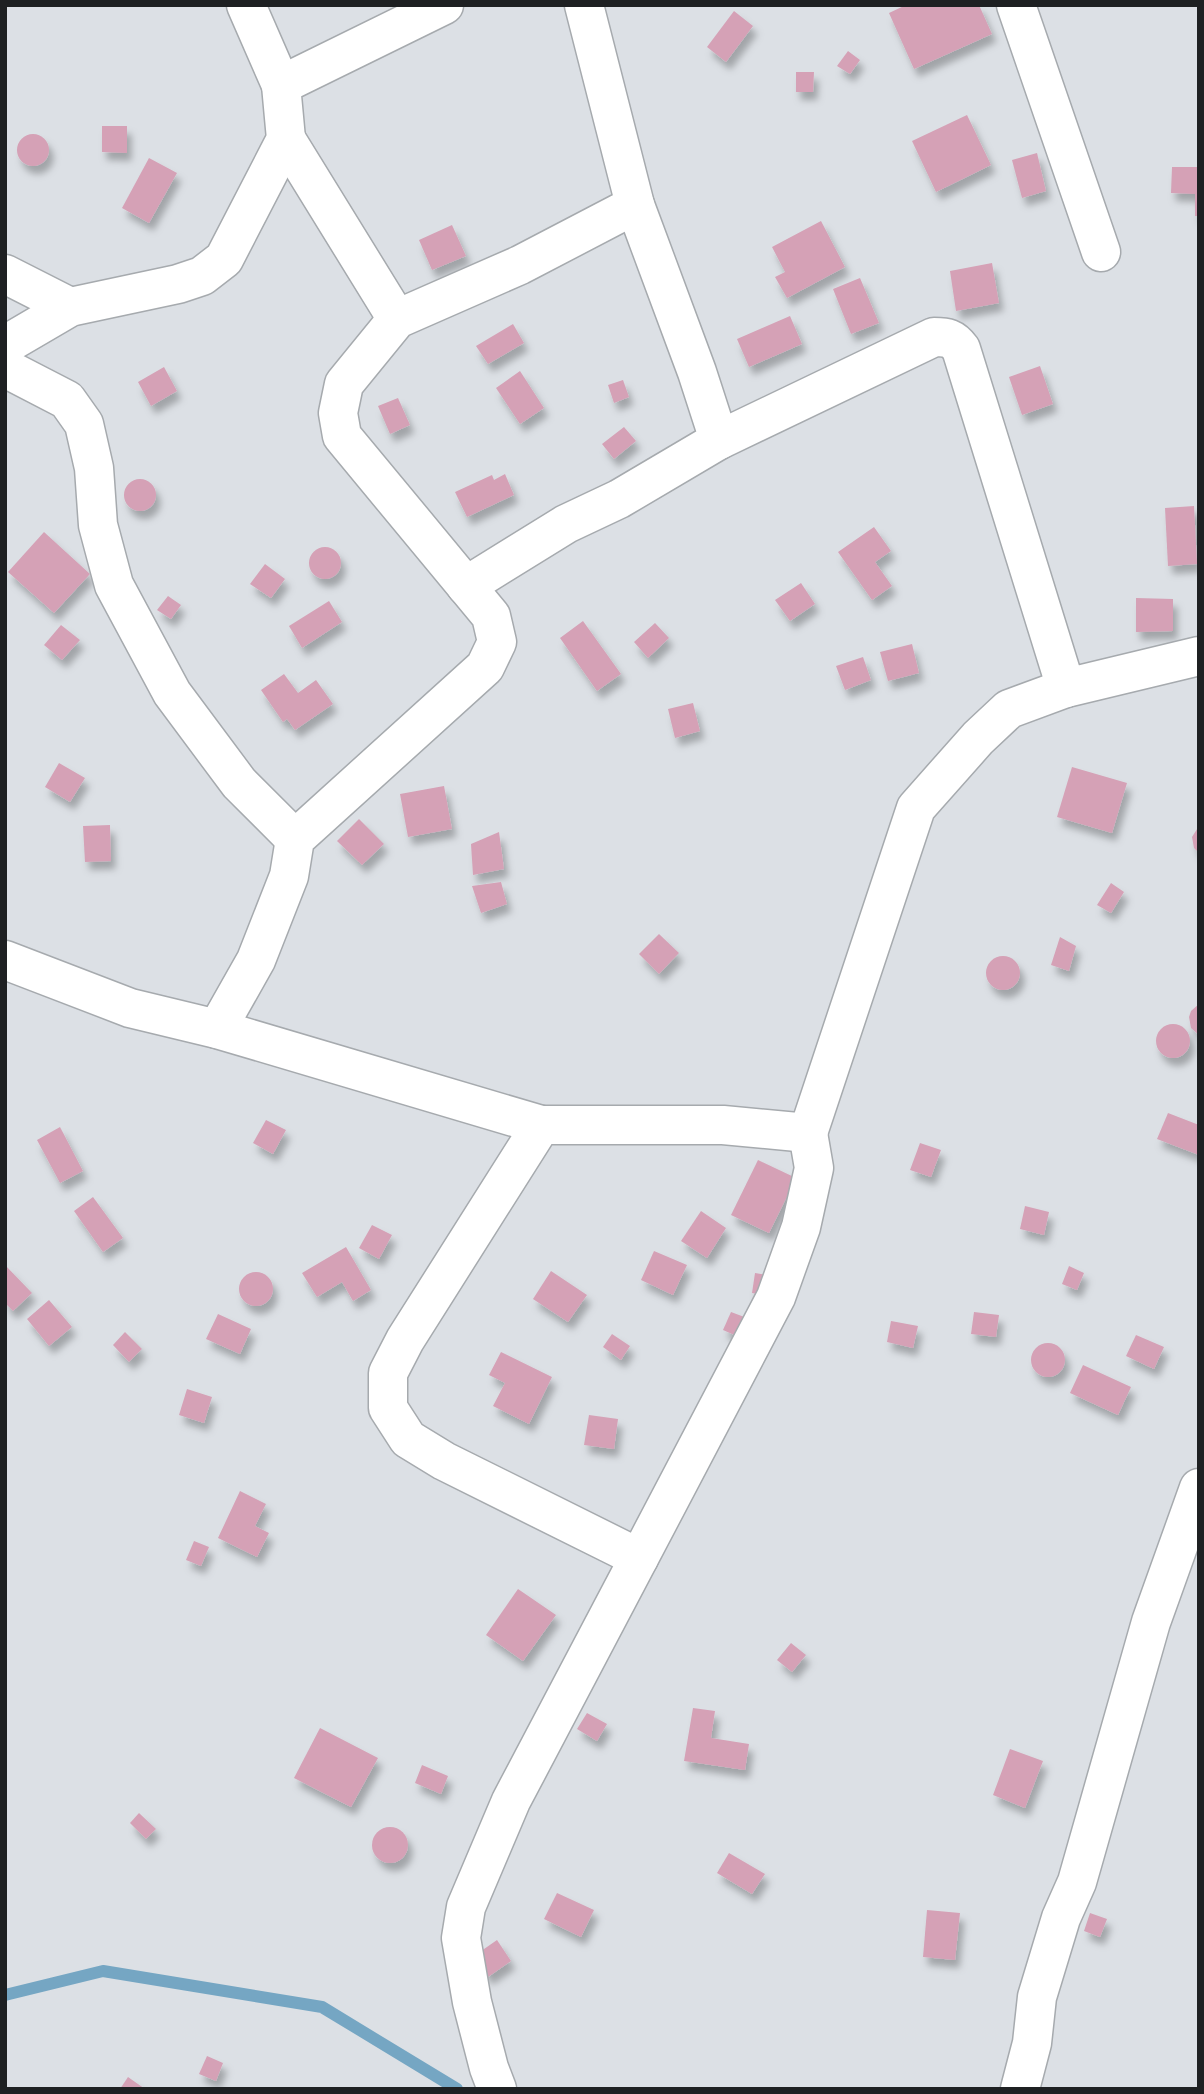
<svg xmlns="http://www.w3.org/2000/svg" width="1204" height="2094" font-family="'Fira Sans',sans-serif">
	<defs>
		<filter id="shadow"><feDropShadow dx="4.5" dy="8" stdDeviation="3.5" flood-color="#0004"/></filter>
	</defs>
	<rect width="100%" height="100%" fill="#dce0e5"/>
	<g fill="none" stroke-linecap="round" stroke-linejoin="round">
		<polyline stroke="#75a6c3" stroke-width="12" points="5,1995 103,1971 322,2007 457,2089"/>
	</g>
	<g fill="#d5a1b6" filter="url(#shadow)">
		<polygon points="906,5 979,5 992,34 914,69 889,13"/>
		<polygon points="734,11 753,26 726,62 707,47"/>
		<polygon points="848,51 860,60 850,74 837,66"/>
		<polygon points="796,72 814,72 813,92 796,92"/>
		<polygon points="967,115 991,165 936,192 912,141"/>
		<polygon points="102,126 127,126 127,153 102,152"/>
		<circle cx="33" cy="150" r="16"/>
		<polygon points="1037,153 1046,191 1022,198 1012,160"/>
		<polygon points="149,158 177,173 149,223 122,208"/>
		<polygon points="1172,167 1199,167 1199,216 1195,216 1195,194 1171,193"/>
		<polygon points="821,221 845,267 787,298 775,277 785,272 772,247"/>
		<polygon points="452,225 466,256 432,270 419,240"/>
		<polygon points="992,263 999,303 956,311 950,271"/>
		<polygon points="860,278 879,323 851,334 833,289"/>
		<polygon points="790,316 802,344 749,367 737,339"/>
		<polygon points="513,324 524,343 488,364 476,346"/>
		<polygon points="1040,366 1053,404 1022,415 1009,377"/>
		<polygon points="164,367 177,391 151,406 138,382"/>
		<polygon points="520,371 544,408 520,424 496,388"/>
		<polygon points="623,380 629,397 614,403 608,385"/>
		<polygon points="398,398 410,425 390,434 378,406"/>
		<polygon points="624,427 636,441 614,459 602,444"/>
		<polygon points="505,474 514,495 467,517 455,492 492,475 494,480"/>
		<circle cx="140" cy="495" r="16"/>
		<polygon points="1194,506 1197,564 1168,566 1165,508"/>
		<polygon points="874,527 891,551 875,562 892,586 872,600 838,552"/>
		<polygon points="44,532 90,574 54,613 8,572"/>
		<circle cx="325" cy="563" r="16"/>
		<polygon points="265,564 285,579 271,598 250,584"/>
		<polygon points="801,583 815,604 790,621 775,600"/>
		<polygon points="168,596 181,605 171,619 157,610"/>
		<polygon points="1136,598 1173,599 1173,631 1136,632"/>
		<polygon points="329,601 342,622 302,648 289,626"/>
		<polygon points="583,621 621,674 597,691 560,638"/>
		<polygon points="655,623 669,638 648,658 634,642"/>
		<polygon points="61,625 80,640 62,660 44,645"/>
		<polygon points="912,644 919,673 888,681 880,652"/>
		<polygon points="863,657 871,680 845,690 836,666"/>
		<polygon points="284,674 298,693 316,680 333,704 295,730 287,719 283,722 261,690"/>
		<polygon points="693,703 700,731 675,738 668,709"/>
		<polygon points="59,763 85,778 70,802 45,787"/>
		<polygon points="1072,767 1127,783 1112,833 1057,817"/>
		<polygon points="444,786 452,829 408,837 400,794"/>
		<polygon points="359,819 384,844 362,865 337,841"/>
		<polygon points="110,825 111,861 85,862 83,826"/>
		<polygon points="1199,826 1199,853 1194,848 1192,837"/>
		<polygon points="499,832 504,869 473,875 471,844"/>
		<polygon points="501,882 507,904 481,913 472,886"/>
		<polygon points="1111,883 1124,892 1111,913 1097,905"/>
		<polygon points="659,934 679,953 659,974 639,954"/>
		<polygon points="1060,937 1076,946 1069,971 1051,965"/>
		<circle cx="1003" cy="973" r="17"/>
		<polygon points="1199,1004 1199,1035 1191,1028 1189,1017 1191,1011"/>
		<circle cx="1173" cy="1041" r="17"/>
		<polygon points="1168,1113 1199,1125 1199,1155 1157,1139"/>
		<polygon points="266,1120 286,1130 273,1154 253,1143"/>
		<polygon points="60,1127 83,1171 60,1183 37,1140"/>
		<polygon points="920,1143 941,1150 931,1177 910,1170"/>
		<polygon points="758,1160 796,1178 769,1233 731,1215"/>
		<polygon points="93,1197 123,1238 103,1252 74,1211"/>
		<polygon points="1025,1206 1049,1212 1044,1235 1020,1229"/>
		<polygon points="701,1211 726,1228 707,1258 681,1241"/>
		<polygon points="372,1225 392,1235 379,1259 359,1248"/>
		<polygon points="346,1247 371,1290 353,1301 342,1282 317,1297 302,1273"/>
		<polygon points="654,1251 687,1265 673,1295 641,1280"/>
		<polygon points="5,1265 32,1293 13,1311 5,1303"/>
		<polygon points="1069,1266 1084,1273 1077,1290 1062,1284"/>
		<polygon points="551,1271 587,1295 568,1322 533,1299"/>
		<circle cx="256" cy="1289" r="17"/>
		<polygon points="755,1273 767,1275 764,1295 752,1293"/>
		<polygon points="49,1300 72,1327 49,1346 27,1319"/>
		<polygon points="731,1312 747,1318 739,1337 723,1330"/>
		<polygon points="974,1312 999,1315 996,1337 971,1334"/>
		<polygon points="218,1314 251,1329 240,1354 206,1339"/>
		<polygon points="891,1321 918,1326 913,1348 887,1342"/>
		<polygon points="125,1332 142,1349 129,1362 113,1345"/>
		<polygon points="612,1334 630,1346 621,1360 603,1347"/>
		<polygon points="1136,1335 1164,1347 1154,1369 1126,1356"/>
		<circle cx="1048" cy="1360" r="17"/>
		<polygon points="501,1352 552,1377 529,1424 493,1406 505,1383 489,1375"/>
		<polygon points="1083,1365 1131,1387 1118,1415 1070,1393"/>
		<polygon points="187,1389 212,1397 204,1423 179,1415"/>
		<polygon points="589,1415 618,1419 614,1449 584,1445"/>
		<polygon points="240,1491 266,1504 255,1526 269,1533 257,1557 218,1538"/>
		<polygon points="194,1541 209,1547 201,1566 186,1560"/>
		<polygon points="518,1589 556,1615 523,1661 486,1635"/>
		<polygon points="791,1643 806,1655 792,1672 777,1660"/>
		<polygon points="693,1708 715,1711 711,1738 749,1744 745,1770 684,1761"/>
		<polygon points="587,1713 607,1724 597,1741 577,1729"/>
		<polygon points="320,1728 378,1758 351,1807 294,1778"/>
		<polygon points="1010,1749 1043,1761 1025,1808 993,1795"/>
		<polygon points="422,1765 448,1776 441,1794 415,1783"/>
		<polygon points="139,1813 156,1829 146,1839 130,1823"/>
		<circle cx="390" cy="1845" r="18"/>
		<polygon points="729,1853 765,1874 752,1894 717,1873"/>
		<polygon points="557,1893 594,1910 581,1937 544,1919"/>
		<polygon points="927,1910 960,1913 955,1960 923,1957"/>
		<polygon points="1090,1913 1107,1919 1100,1937 1084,1931"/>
		<polygon points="497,1940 511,1961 488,1977 474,1956"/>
		<polygon points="207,2056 223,2063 216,2081 199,2074"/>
		<polygon points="128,2077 145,2089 120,2089"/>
	</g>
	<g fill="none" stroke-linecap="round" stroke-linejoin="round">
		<g stroke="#a6aaae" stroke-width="41">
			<g id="minor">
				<polyline points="246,5 281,85"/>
				<polyline points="1016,5 1101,252"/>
				<polyline points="286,139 397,319"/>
				<polyline points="5,274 70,307"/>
				<polyline points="5,345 70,307 178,284 202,276 224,259 286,139 281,85 444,5"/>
				<polyline points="5,368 67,400 84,424 94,468 98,525 114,585 172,693 239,783 295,839"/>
				<path d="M719 440 934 337C947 337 953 338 961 349L1066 688"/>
				<polyline points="466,586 566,524 619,499 719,440 697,372 635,205 584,5"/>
				<polyline points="5,960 130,1008 217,1029 541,1125"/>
				<polyline points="217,1029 256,960 289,876 295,839 485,667 497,642 491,616 342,436 338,413 344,384 397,319 520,265 635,205"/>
				<polyline points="639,1558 776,1297 801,1227 814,1168 808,1133"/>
				<polyline points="497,2089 489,2068 472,2002 461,1938 466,1907 511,1801 639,1558 444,1461 408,1439 388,1408 388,1373 405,1340 541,1125 723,1125 808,1133 916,808 978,738 1009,709 1066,688 1199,656"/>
				<polyline points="1020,2089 1032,2043 1037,1997 1061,1918 1077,1882 1151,1622 1199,1488"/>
			</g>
		</g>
		<use href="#minor" stroke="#fff" stroke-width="38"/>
	</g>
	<rect width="1204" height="2094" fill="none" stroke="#1e2022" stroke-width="14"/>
</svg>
